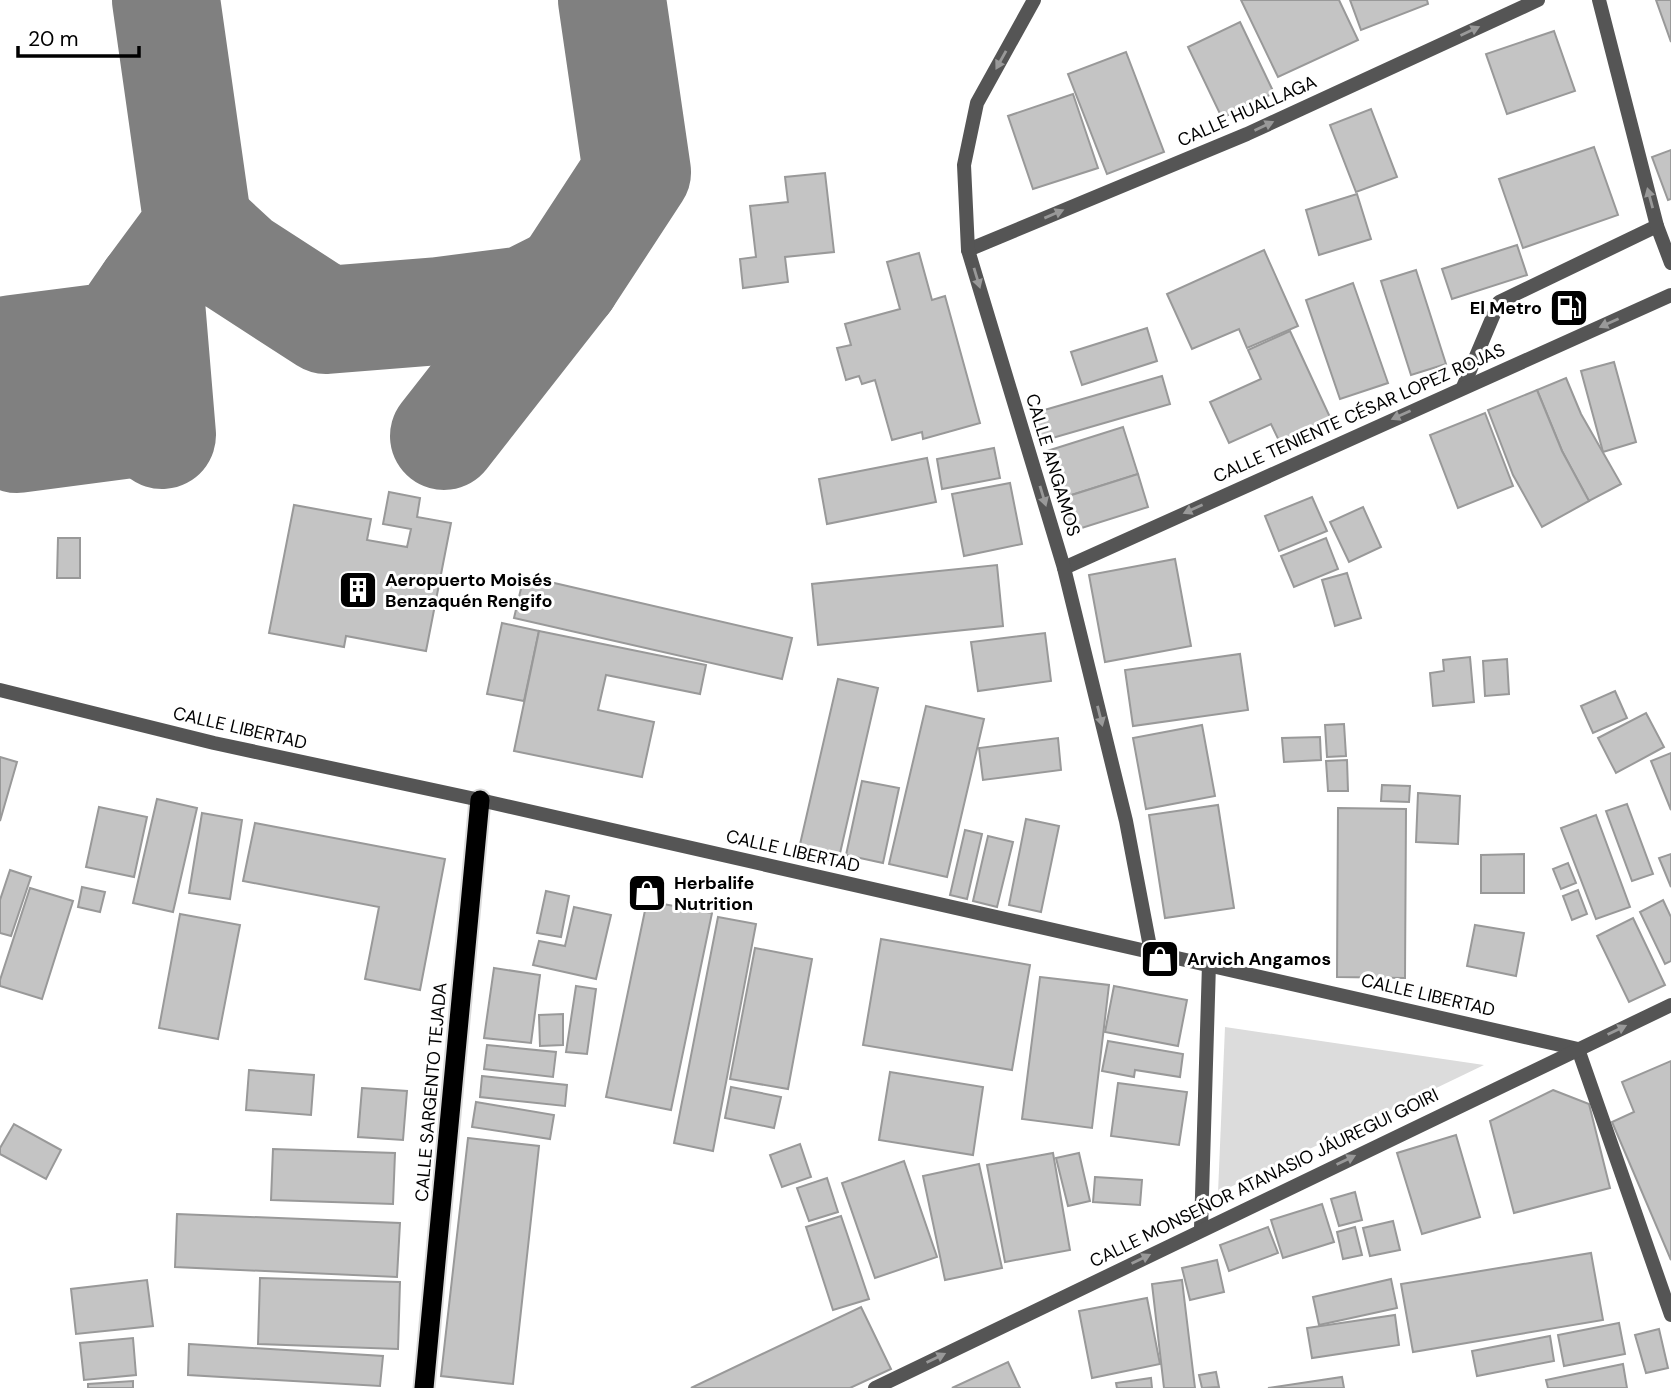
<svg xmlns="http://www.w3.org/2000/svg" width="1671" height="1388" font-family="'DM Sans',sans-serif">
	<rect width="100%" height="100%" fill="#fff"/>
	<polygon fill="#dcdcdc" points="1225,1027 1484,1065 1218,1193"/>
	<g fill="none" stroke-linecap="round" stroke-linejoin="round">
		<g stroke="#808080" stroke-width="108">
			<polyline points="198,226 238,263 326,320 439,311 525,300 567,279"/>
			<polyline points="13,349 114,336 130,320 150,291"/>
			<polyline points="162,435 150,291 198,226 166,0"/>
			<polyline points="444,436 567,279 637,172 612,0"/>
			<polyline points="17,439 131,424 157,383"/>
		</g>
	</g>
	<g fill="#c4c4c4" stroke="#999" stroke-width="2">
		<polygon points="1241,0 1339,0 1358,40 1278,77"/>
		<polygon points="1350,0 1427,0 1428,4 1361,30"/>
		<polygon points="1656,0 1671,0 1671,42"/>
		<polygon points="1240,22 1274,93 1222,118 1188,47"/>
		<polygon points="1554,31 1575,91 1507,114 1486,54"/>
		<polygon points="1126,52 1164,152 1107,174 1068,74"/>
		<polygon points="1073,94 1098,168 1033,189 1008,116"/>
		<polygon points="1371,109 1397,177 1356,192 1330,125"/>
		<polygon points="1594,147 1618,215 1523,248 1499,179"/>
		<polygon points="1671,150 1671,199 1668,200 1652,157"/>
		<polygon points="825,173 834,252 785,257 788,282 743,288 740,259 756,257 750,206 788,202 785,177"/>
		<polygon points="1357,194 1371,239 1319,255 1306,210"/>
		<polygon points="1517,245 1527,275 1452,299 1442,269"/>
		<polygon points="1264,250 1298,326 1247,348 1239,329 1192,349 1167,294"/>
		<polygon points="919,253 932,300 945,296 980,423 923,439 922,432 892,440 875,380 862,384 859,376 846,380 837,348 851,345 845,324 900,309 887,262"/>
		<polygon points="1416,270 1446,364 1411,375 1381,281"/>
		<polygon points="1353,283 1388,383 1340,399 1306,300"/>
		<polygon points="1147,328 1157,361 1082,385 1071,352"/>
		<polygon points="1290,331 1335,428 1284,451 1271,424 1229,443 1210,402 1261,379 1248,350"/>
		<polygon points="1614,362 1636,442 1603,452 1581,371"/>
		<polygon points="1162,376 1170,404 1042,441 1034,413"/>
		<polygon points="1566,378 1581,414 1621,484 1589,501 1562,451 1537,390"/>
		<polygon points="1537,390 1562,451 1589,501 1542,527 1513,475 1488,410"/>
		<polygon points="1485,413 1513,486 1458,508 1430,435"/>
		<polygon points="1123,427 1138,474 1059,499 1044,452"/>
		<polygon points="994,448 1000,478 942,489 937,459"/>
		<polygon points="927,458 936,502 827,524 819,479"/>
		<polygon points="1138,474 1148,507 1069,532 1059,499"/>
		<polygon points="1010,483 1022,544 964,556 952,494"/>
		<polygon points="389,492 420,498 417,517 451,523 426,651 346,636 344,647 269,633 294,505 371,519 367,540 407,547 411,529 383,524"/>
		<polygon points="1312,497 1327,531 1279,551 1265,516"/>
		<polygon points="1363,507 1381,547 1349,562 1330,522"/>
		<polygon points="58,538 80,538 80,578 57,578"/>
		<polygon points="1326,538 1338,569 1294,587 1281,556"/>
		<polygon points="1175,559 1191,646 1105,662 1089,575"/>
		<polygon points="997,565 1003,626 818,645 812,584"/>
		<polygon points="1347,573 1361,618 1335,626 1322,580"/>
		<polygon points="524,576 792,638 782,679 514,618"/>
		<polygon points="502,623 539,631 524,701 487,694"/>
		<polygon points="539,631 706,665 700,694 606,675 598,710 654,722 642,777 514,751"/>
		<polygon points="1045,633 1051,681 978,691 971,642"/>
		<polygon points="1240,654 1248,710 1133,726 1125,670"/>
		<polygon points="1470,657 1474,702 1433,706 1430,673 1444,671 1443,660"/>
		<polygon points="1507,659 1509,694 1485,696 1483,661"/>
		<polygon points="838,679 878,688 838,862 798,853"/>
		<polygon points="1615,691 1627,718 1593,733 1581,706"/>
		<polygon points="926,706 984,719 947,877 889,864"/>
		<polygon points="1646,713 1664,747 1616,773 1598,738"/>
		<polygon points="1344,724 1346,756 1327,757 1325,725"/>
		<polygon points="1202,725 1215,796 1146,809 1133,738"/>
		<polygon points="1320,737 1321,760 1284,762 1282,738"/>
		<polygon points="1058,738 1061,770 983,780 979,748"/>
		<polygon points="1671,753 1671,810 1651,761"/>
		<polygon points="0,757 17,762 0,821"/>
		<polygon points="1347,760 1348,791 1328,791 1326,761"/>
		<polygon points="862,781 899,788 883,863 846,855"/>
		<polygon points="1382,785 1410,786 1409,802 1381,801"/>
		<polygon points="1418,793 1460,796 1458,844 1416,842"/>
		<polygon points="157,799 197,808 173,912 133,903"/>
		<polygon points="1627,804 1653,874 1632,881 1606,811"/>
		<polygon points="1218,805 1234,908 1165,918 1149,815"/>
		<polygon points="99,807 147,817 134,877 86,867"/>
		<polygon points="1338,808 1406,809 1405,978 1337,977"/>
		<polygon points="202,813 242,820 230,899 189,893"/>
		<polygon points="1596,815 1630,907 1596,919 1561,828"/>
		<polygon points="1026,819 1059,826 1041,912 1009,905"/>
		<polygon points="255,823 445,859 420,990 365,979 379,907 243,881"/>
		<polygon points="965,830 982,834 967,899 950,895"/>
		<polygon points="988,836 1013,842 997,907 973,901"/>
		<polygon points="1524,854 1524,893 1481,893 1481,855"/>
		<polygon points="1671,854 1671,887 1659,858"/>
		<polygon points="1568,863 1576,883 1561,889 1553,869"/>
		<polygon points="10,870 31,877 11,936 0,933 0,900"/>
		<polygon points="82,887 105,892 100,912 78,907"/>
		<polygon points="30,888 73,901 42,999 0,986 0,980"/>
		<polygon points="1578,890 1587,914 1572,920 1563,896"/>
		<polygon points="546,891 569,896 561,937 537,933"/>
		<polygon points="1663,900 1671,917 1671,961 1665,964 1640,912"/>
		<polygon points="647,901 712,913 671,1110 606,1097"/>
		<polygon points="574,907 611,915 596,979 533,965 539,941 565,946"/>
		<polygon points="180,914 240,925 218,1039 159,1028"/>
		<polygon points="718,917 756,924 713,1151 674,1143"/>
		<polygon points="1633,918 1665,985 1629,1002 1597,936"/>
		<polygon points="1475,925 1524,933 1516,976 1467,966"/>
		<polygon points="881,939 1030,965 1012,1070 863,1045"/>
		<polygon points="755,948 812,959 788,1089 730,1079"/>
		<polygon points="494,968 540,975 531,1043 484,1038"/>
		<polygon points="1040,977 1109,985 1092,1128 1022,1119"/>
		<polygon points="576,986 596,989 587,1054 566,1052"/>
		<polygon points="1114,986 1187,1000 1178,1046 1105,1032"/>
		<polygon points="563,1014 563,1045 540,1046 539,1015"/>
		<polygon points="1108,1041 1183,1054 1180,1077 1135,1070 1134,1077 1102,1071"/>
		<polygon points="487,1045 556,1052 553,1077 484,1069"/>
		<polygon points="1671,1061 1671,1260 1612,1122 1634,1112 1622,1082"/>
		<polygon points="249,1070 314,1075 311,1115 246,1110"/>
		<polygon points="890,1072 983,1087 973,1155 879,1140"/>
		<polygon points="482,1076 567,1085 565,1106 480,1097"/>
		<polygon points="1118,1083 1187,1092 1179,1145 1111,1136"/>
		<polygon points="731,1087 781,1097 774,1128 725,1118"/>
		<polygon points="362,1088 407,1091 403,1140 358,1137"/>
		<polygon points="1553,1090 1589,1104 1610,1188 1514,1213 1490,1121"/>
		<polygon points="476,1102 554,1115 550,1139 472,1127"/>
		<polygon points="14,1124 61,1150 46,1179 0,1154 0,1148"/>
		<polygon points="1456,1135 1480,1217 1422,1234 1397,1153"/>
		<polygon points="468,1138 539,1146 513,1384 441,1376"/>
		<polygon points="800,1144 811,1177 782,1187 770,1155"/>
		<polygon points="273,1149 395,1153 393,1204 271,1200"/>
		<polygon points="1053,1153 1070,1250 1005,1262 987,1165"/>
		<polygon points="1079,1153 1090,1201 1068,1206 1056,1158"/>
		<polygon points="904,1161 937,1257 875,1278 842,1183"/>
		<polygon points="979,1164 1002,1268 945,1280 923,1176"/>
		<polygon points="1095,1177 1142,1180 1140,1205 1093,1202"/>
		<polygon points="827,1178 838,1212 809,1221 797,1188"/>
		<polygon points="1355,1192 1362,1220 1339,1226 1331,1199"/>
		<polygon points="1322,1204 1334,1242 1283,1258 1271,1220"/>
		<polygon points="177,1214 400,1223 397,1277 175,1267"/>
		<polygon points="841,1216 869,1299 833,1310 806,1227"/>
		<polygon points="1393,1221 1400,1250 1370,1256 1363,1228"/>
		<polygon points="1268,1227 1278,1253 1229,1271 1220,1245"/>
		<polygon points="1355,1227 1362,1255 1343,1259 1337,1232"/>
		<polygon points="1591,1253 1603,1320 1413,1352 1401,1284"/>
		<polygon points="1217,1260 1224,1292 1190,1300 1182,1268"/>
		<polygon points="260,1278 400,1282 398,1349 258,1344"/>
		<polygon points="1391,1279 1397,1308 1319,1325 1313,1297"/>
		<polygon points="147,1280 153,1326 76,1334 71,1289"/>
		<polygon points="1182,1280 1195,1388 1164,1388 1152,1284"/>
		<polygon points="1147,1298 1160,1364 1092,1378 1079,1311"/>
		<polygon points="861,1307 891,1369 850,1388 691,1388"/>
		<polygon points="1395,1315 1399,1345 1312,1358 1307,1328"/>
		<polygon points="1619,1323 1625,1354 1564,1366 1558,1335"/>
		<polygon points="1659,1329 1668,1368 1646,1373 1635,1335"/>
		<polygon points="1550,1336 1554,1361 1477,1376 1472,1351"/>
		<polygon points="133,1338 136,1375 84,1380 80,1343"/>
		<polygon points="189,1344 383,1356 380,1386 188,1375"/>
		<polygon points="1008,1362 1020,1388 952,1388"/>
		<polygon points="1623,1364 1627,1388 1548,1388 1546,1380"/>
		<polygon points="1216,1372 1219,1387 1202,1388 1199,1375"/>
		<polygon points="1342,1377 1344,1388 1268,1388"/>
		<polygon points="1151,1378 1152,1388 1117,1388 1116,1383"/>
		<polygon points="133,1381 133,1388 88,1388 88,1384"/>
	</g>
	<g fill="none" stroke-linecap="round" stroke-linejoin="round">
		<g stroke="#dbdbdb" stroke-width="23">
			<polyline id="trunk" points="424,1388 480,800"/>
		</g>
		<polyline stroke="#555" stroke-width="14" points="1463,387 1499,302 1657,226"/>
		<g stroke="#555" stroke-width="14">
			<polyline points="1599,0 1657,226 1671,263"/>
			<polyline points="968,250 1247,134 1538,0"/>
			<polyline points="1064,568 1671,295"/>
			<polyline points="1578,1049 1671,1315"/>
			<polyline points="1201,1229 1209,964"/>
		</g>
		<g stroke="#555" stroke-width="14">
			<polyline points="1034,0 977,103 964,165 968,250 1064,568 1126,821 1151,952"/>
			<polyline points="0,690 214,743 480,800 1578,1049"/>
			<polyline points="875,1388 1671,1005"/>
		</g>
		<use href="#trunk" stroke="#000" stroke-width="19"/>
	</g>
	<defs><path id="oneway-solid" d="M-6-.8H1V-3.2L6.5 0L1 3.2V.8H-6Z" transform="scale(1.75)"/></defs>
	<g fill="#999">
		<use href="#oneway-solid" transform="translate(1470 31) rotate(-25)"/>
		<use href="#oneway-solid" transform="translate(1001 60) rotate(119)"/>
		<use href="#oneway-solid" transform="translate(1264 126) rotate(-25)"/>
		<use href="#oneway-solid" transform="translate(1650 198) rotate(-105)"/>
		<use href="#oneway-solid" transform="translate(1054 214) rotate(-23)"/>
		<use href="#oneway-solid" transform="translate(977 278) rotate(73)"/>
		<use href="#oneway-solid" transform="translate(1609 323) rotate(156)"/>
		<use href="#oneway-solid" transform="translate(1401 415) rotate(156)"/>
		<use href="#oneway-solid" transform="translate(1043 496) rotate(73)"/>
		<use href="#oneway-solid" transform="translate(1193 509) rotate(156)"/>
		<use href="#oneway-solid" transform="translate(1100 716) rotate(76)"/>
		<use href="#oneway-solid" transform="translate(1617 1030) rotate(-26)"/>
		<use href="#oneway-solid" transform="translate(1346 1160) rotate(-26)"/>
		<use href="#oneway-solid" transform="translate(1141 1259) rotate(-26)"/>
		<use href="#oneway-solid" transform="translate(936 1358) rotate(-26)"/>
	</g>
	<defs>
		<g id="fuel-square" transform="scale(2.0125)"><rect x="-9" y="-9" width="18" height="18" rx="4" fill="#000" stroke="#fff"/><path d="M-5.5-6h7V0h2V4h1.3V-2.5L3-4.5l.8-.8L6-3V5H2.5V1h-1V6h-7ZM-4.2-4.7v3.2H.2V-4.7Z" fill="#fff"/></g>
		<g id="building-square" transform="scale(2.0125)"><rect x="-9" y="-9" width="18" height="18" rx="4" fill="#000" stroke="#fff"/><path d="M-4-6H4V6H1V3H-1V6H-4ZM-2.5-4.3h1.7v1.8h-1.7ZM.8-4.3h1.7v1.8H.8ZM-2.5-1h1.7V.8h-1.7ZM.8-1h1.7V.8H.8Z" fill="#fff"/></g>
		<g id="shop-square" transform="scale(2.0125)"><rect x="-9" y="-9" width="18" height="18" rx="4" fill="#000" stroke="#fff"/><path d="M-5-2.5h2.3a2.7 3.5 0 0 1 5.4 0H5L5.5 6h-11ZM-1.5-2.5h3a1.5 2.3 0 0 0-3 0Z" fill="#fff"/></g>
	</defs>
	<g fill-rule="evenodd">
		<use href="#fuel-square" x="1569" y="308"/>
		<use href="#building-square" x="358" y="590"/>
		<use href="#shop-square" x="647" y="893"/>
		<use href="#shop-square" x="1160" y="959"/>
	</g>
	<g text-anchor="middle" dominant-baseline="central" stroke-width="6" stroke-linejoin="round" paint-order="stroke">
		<g font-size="18" fill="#000" stroke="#fff">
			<text transform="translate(1247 111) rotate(-24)">CALLE HUALLAGA</text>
			<text transform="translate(1359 413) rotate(-24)">CALLE TENIENTE CÉSAR LOPEZ ROJAS</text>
			<text transform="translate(1053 465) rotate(73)">CALLE ANGAMOS</text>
			<text transform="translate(240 728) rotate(13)">CALLE LIBERTAD</text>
			<text transform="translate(793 851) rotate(13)">CALLE LIBERTAD</text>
			<text transform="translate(1428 995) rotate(13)">CALLE LIBERTAD</text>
			<text transform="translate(431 1092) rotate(-85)">CALLE SARGENTO TEJADA</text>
			<text transform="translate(1264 1178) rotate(-26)">CALLE MONSEÑOR ATANASIO JÁUREGUI GOIRI</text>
		</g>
		<g font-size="18" font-weight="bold" fill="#000" stroke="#fff" text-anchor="start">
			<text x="1542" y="308" text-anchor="end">El Metro</text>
			<text x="385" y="580">Aeropuerto Moisés<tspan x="385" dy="21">Benzaquén Rengifo</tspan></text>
			<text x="674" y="883">Herbalife<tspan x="674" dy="21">Nutrition</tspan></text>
			<text x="1187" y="959">Arvich Angamos</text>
		</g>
	</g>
	<path d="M18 46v10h121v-10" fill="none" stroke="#000000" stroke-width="3.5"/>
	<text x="28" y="46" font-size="21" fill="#000000" stroke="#ffffff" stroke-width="5" paint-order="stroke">20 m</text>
</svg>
